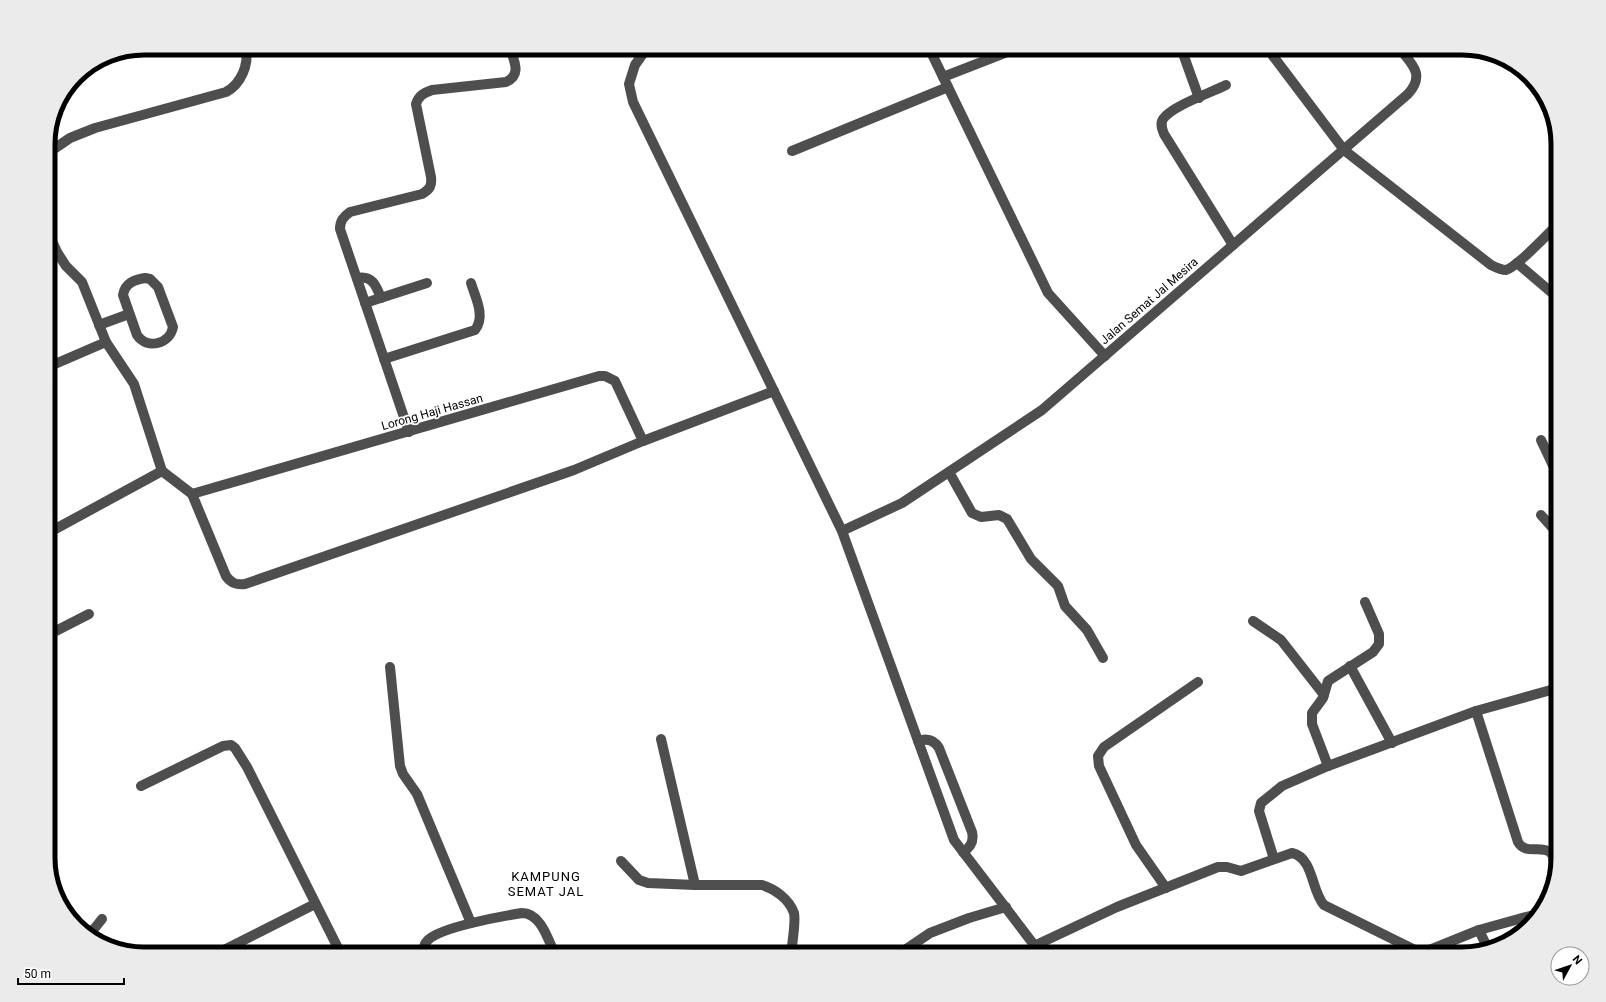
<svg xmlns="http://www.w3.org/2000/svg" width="1606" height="1002" font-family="Roboto,sans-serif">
	<rect width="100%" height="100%" fill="#fff"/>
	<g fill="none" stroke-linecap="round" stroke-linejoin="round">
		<g stroke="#4e4e4e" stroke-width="10">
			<polyline points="647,48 635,65 629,84 633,102 842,531 954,840 1041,954"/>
			<polyline points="929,48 1048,293 1105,356"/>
			<polyline points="1181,48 1199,98"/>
			<path d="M1267 48 1344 150 1491 265C1495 267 1501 270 1506 270 1517 267 1548 234 1558 224"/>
			<polyline points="943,77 1018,48"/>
			<path d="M1226 85C1210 93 1172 106 1163 119 1160 124 1162 129 1164 134L1233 245"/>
			<polyline points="792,151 948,87"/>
			<path d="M48 153 70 138 95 128 226 92C241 84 249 65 246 48"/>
			<path d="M48 233 57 252 66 266 82 282 106 342 134 384 162 471 192 494 226 576C231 583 236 585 245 584L574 470 643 441 774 391"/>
			<polyline points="1517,263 1558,298"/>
			<path d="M145 278 150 279 158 287 173 327C170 344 147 350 137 335L123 295C125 283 134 280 145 278Z"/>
			<path d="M357 278C372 275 376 285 381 298"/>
			<polyline points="365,303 427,283"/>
			<polyline points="99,325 129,314"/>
			<path d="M384 359 475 330C486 316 475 297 471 283"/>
			<polyline points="48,367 106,342"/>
			<path d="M409 432 340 229C340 221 343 217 350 212L422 194C430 189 432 186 431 177L416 104C419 95 424 93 432 90L506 82C522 75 514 61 510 48"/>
			<polyline points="1541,440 1558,476"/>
			<polyline points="949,472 972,513 981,517 999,515 1007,519 1031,559 1058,586 1065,606 1087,630 1103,658"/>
			<polyline points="192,494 599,376 605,376 615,381 643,441"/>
			<polyline points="1541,515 1558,534"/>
			<path d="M842 531 902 503 1042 410 1408 94C1425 75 1413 65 1399 48"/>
			<polyline points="48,533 162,471"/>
			<polyline points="1253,621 1281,640 1324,695"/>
			<polyline points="48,635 89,614"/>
			<polyline points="1350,666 1392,743"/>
			<polyline points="390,667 400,766 403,774 417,794 471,923"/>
			<path d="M1476 711 1518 842C1525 855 1540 845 1550 852L1553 856 1555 870"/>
			<polyline points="661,739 695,885"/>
			<path d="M918 741C927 738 934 740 939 748L972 832C974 841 971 847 963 852"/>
			<polyline points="1328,766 1312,724 1312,713 1323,698 1328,681 1373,652 1379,644 1379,634 1365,602"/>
			<polyline points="141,786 223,746 231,745 235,748 247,767 341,954"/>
			<polyline points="1274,859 1259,811 1261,803 1282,786 1328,766 1476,711 1558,688"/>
			<path d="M621 861 639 880 648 883 695 885H762C775 889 789 899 794 913 796 922 792 944 791 954"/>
			<polyline points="1166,888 1136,845 1099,766 1098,756 1104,747 1198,682"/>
			<polyline points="1479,930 1487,947"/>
			<polyline points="87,932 94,929 102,919"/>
			<path d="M1034 946 1117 907 1218 867H1227L1241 871 1292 853C1314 858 1311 891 1324 905L1423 954"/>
			<polyline points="1422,953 1479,930 1537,914"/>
			<polyline points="216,954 315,904"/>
			<path d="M424 954C423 949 424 944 428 940 441 927 503 916 522 913 541 913 548 940 555 954"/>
			<polyline points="899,954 930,933 969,918 1006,907"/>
		</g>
	</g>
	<g text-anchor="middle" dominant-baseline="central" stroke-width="3.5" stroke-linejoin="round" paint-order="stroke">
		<g font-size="12" fill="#000" stroke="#fff">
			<text transform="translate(1149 301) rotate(-41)">Jalan Semat Jal Mesira</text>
			<text transform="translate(432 412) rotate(-16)">Lorong Haji Hassan</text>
		</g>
		<g font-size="13" letter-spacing="1" fill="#000" stroke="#fff">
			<text x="546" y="876">KAMPUNG<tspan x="546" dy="15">SEMAT JAL</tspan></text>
		</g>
	</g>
	<path d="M0 0H1606V1002H0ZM144 55H1462A89 89 0 0 1 1551 144V858A89 89 0 0 1 1462 947H144A89 89 0 0 1 55 858V144A89 89 0 0 1 144 55Z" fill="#ebebeb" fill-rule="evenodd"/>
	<path fill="none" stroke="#000" stroke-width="5" d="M144 55H1462A89 89 0 0 1 1551 144V858A89 89 0 0 1 1462 947H144A89 89 0 0 1 55 858V144A89 89 0 0 1 144 55Z"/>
	<g transform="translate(1570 966) rotate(50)"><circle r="19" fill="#ffffff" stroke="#999999"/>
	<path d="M0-3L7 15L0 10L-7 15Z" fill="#000000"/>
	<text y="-6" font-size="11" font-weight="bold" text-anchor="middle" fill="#000000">N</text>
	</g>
	<path d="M18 978v6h106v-6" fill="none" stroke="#000000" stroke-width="2"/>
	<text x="24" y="978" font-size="12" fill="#000000" stroke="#ffffff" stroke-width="3" paint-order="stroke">50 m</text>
</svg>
